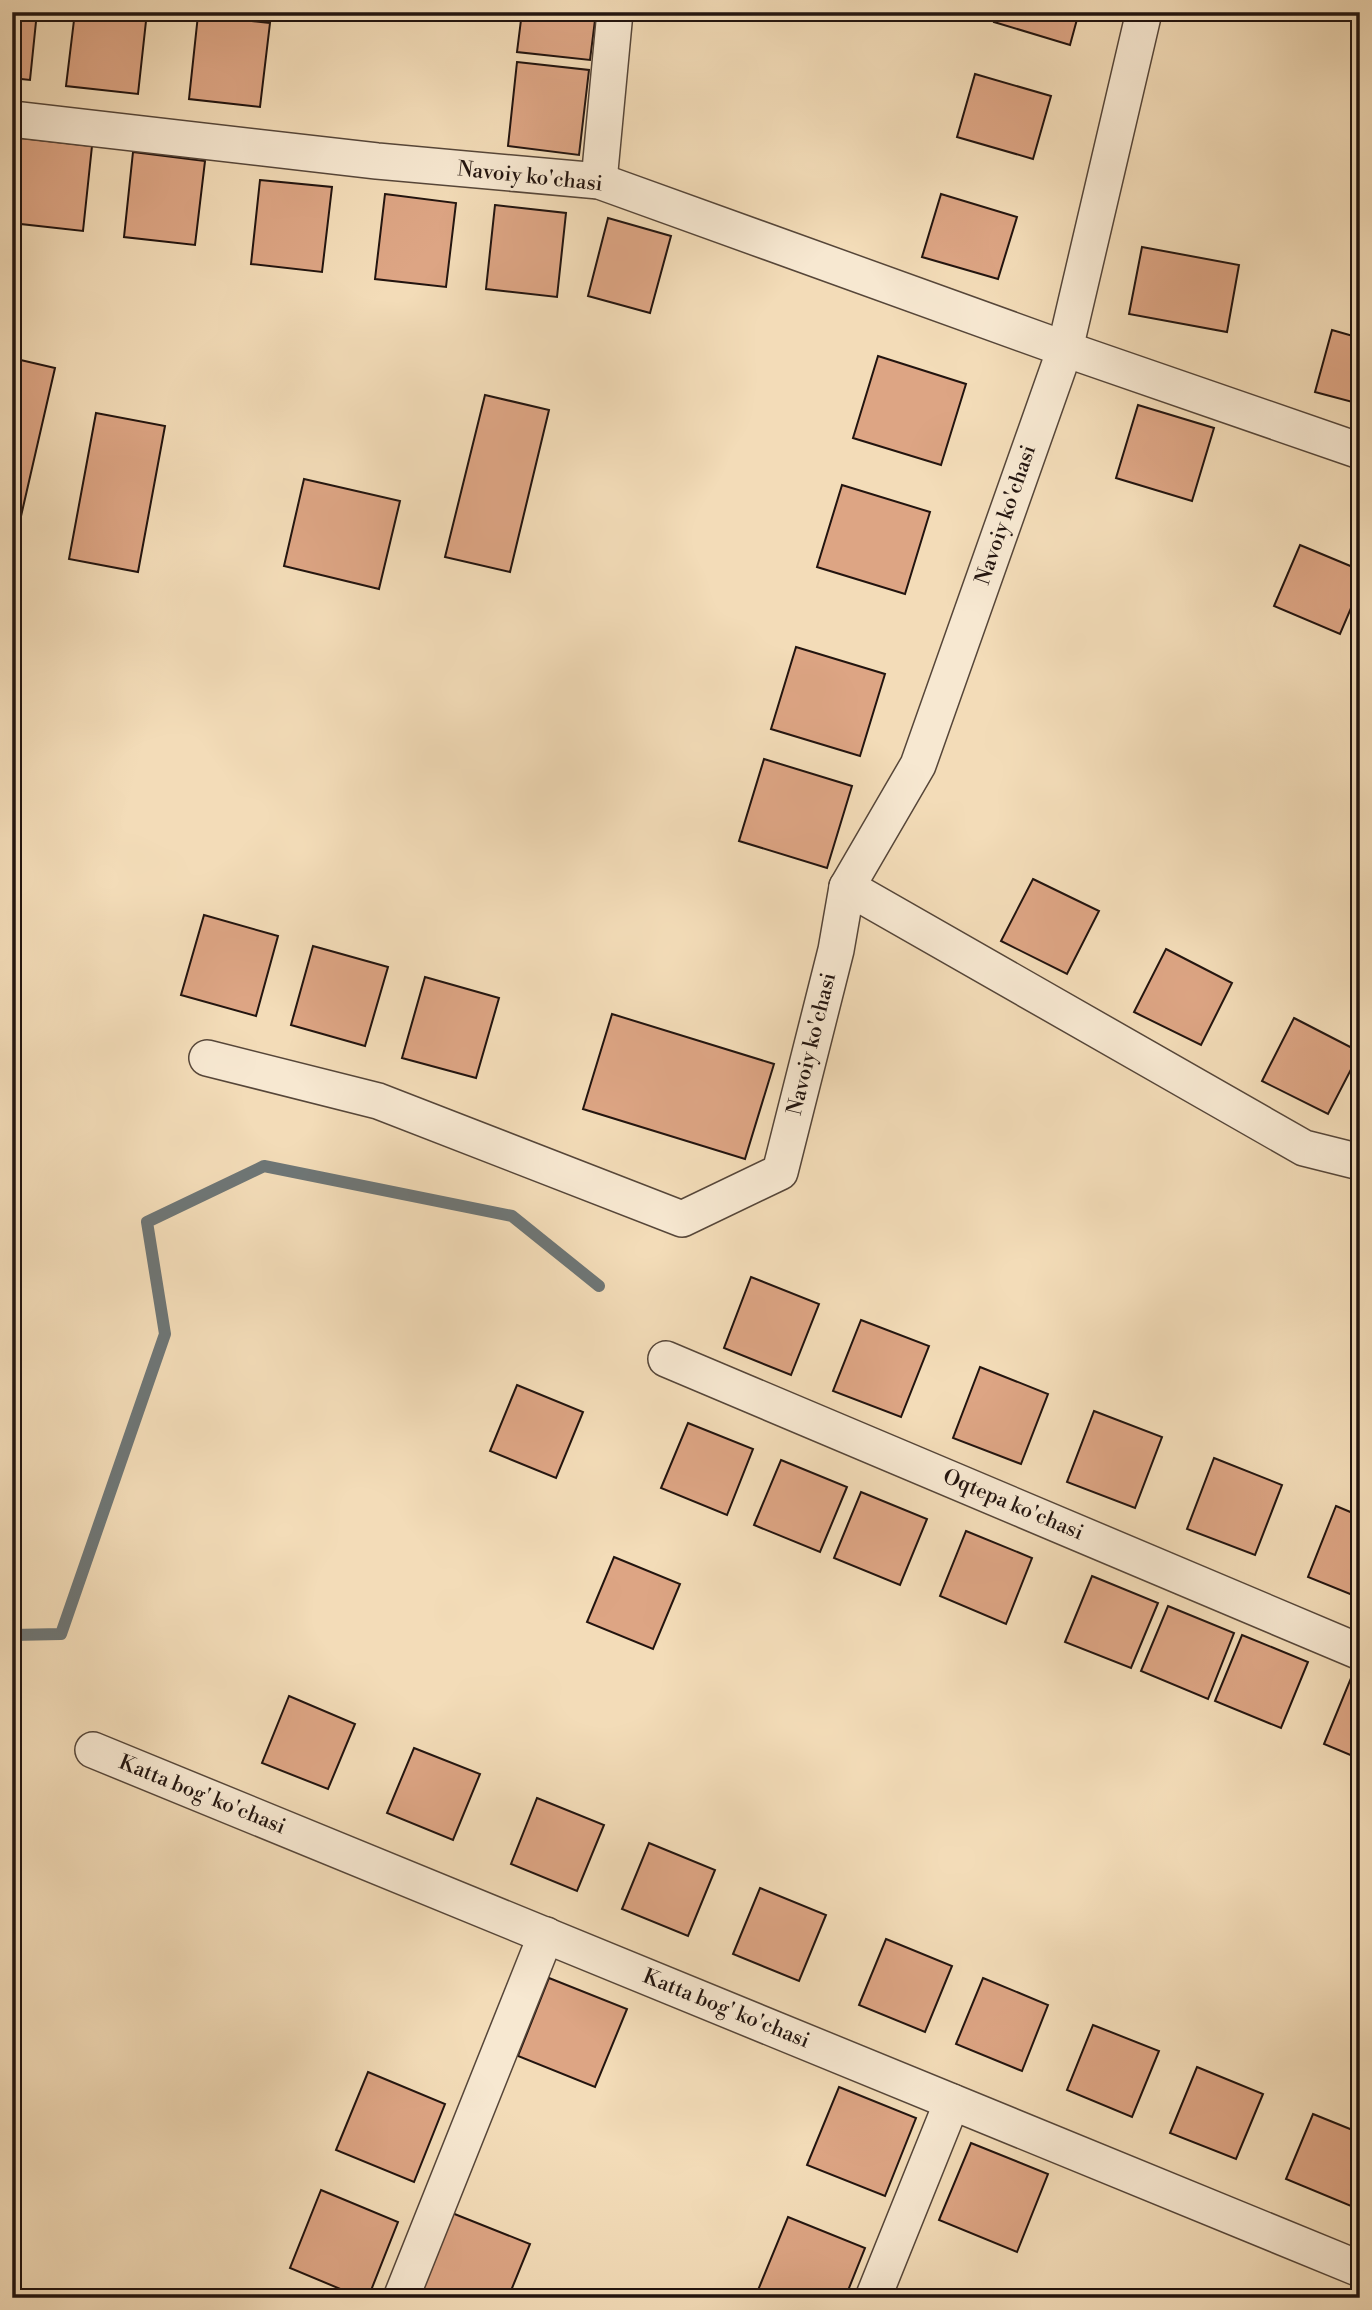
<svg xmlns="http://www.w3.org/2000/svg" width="1372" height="2310" font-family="'Libre Bodoni',serif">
	<rect width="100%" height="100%" fill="#f3dcb8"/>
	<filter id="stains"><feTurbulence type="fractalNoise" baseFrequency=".00286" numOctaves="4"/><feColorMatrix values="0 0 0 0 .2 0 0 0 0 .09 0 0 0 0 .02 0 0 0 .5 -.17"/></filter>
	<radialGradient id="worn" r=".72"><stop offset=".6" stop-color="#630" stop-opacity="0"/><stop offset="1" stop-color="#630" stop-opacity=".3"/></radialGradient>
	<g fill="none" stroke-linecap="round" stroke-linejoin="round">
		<polyline stroke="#6e7676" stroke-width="12" points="12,1635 61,1634 165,1334 147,1222 264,1166 512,1216 599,1286"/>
	</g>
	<g fill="#dda584" stroke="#22140f" stroke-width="2">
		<polygon points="12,12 37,12 30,80 12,78"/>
		<polygon points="75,12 147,12 138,94 66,86"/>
		<polygon points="522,12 596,12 590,60 517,52"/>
		<polygon points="997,12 1079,12 1070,45 994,22"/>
		<polygon points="198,15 270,23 260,107 189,99"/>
		<polygon points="517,62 589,70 579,155 508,146"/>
		<polygon points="975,74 1051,96 1033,159 957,137"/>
		<polygon points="21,138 92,146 83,231 12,223"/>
		<polygon points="133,152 205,161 195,245 124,237"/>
		<polygon points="260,180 332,187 322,272 251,264"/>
		<polygon points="385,194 456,203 446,287 375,279"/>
		<polygon points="941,194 1017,217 998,279 922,257"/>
		<polygon points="495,205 566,213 557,297 486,289"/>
		<polygon points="608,218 671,236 650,313 588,296"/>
		<polygon points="1142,247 1239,265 1227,332 1129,314"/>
		<polygon points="1332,330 1360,338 1360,404 1315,392"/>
		<polygon points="878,356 966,384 941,465 853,438"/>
		<polygon points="12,358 55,368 16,538 12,537"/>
		<polygon points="485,395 549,410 510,572 445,557"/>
		<polygon points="1138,405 1214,428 1192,501 1116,478"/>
		<polygon points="96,413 165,426 138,572 69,559"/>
		<polygon points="304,479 400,501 379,589 284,566"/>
		<polygon points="842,485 930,512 905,594 817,567"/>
		<polygon points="1300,545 1360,570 1360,587 1340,634 1274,606"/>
		<polygon points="796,647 885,674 860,756 771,729"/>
		<polygon points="764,759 852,786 827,868 739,841"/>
		<polygon points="1033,879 1099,911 1067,974 1001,941"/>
		<polygon points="204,915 278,936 256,1016 181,995"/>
		<polygon points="313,946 388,967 365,1046 291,1025"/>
		<polygon points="1166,949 1232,983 1201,1045 1134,1012"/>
		<polygon points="425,977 499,998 476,1078 402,1058"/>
		<polygon points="612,1014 774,1064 745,1159 583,1109"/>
		<polygon points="1294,1018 1360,1052 1328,1114 1262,1081"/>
		<polygon points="751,1277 819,1304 791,1375 724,1348"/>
		<polygon points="861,1320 929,1346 901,1417 833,1391"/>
		<polygon points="980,1367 1048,1394 1021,1464 953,1438"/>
		<polygon points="517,1385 583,1412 556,1478 490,1451"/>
		<polygon points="1094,1411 1162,1437 1135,1508 1067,1482"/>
		<polygon points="688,1423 753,1449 727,1515 661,1488"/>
		<polygon points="1214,1458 1282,1485 1255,1555 1187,1529"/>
		<polygon points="781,1460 847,1487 820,1552 754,1525"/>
		<polygon points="861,1492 927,1519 900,1585 834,1558"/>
		<polygon points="1336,1506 1360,1516 1360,1598 1308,1577"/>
		<polygon points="966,1531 1032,1558 1006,1624 940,1596"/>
		<polygon points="614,1557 680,1584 653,1649 587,1622"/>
		<polygon points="1092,1576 1158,1603 1131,1668 1065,1642"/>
		<polygon points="1168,1606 1234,1633 1208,1699 1141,1671"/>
		<polygon points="1242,1635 1308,1662 1281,1728 1215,1701"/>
		<polygon points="1351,1678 1360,1682 1360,1759 1324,1744"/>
		<polygon points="289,1696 355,1724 328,1789 262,1763"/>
		<polygon points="414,1748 480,1774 453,1840 387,1813"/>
		<polygon points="537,1798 604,1825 577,1891 511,1864"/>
		<polygon points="649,1843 715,1870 688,1936 622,1909"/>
		<polygon points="760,1888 826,1915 799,1981 733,1954"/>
		<polygon points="886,1939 952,1966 925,2032 859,2005"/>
		<polygon points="549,1978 627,2009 595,2087 518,2056"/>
		<polygon points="983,1978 1048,2005 1022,2071 956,2044"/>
		<polygon points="1093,2025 1159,2051 1132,2117 1067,2090"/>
		<polygon points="1197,2067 1263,2094 1236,2159 1170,2133"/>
		<polygon points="368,2072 445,2104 414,2182 336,2150"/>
		<polygon points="839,2087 916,2118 885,2196 807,2165"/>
		<polygon points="1313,2114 1360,2133 1360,2186 1351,2206 1286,2179"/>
		<polygon points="971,2143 1048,2174 1017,2252 939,2220"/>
		<polygon points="321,2190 398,2222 368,2298 362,2298 290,2268"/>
		<polygon points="452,2213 530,2244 508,2298 440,2298 422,2290"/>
		<polygon points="788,2217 865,2248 845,2298 764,2298 756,2295"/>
	</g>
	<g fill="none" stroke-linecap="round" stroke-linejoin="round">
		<g stroke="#564639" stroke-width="38">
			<g id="street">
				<polyline points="12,119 377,161 599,181 1065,349 1360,451"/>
				<polyline points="599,181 615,12"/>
				<polyline points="847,887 1304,1148 1360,1162"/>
				<polyline points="207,1058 378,1101 682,1219 780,1172 836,950 847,887 918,765 1065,349 1144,12"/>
				<polyline points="666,1359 1360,1652"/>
				<polyline points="93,1750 1360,2269"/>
				<polyline points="401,2298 546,1935"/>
				<polyline points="873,2298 952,2102"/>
			</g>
		</g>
		<use href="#street" stroke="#f7e8d1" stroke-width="35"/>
	</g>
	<g text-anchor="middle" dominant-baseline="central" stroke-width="5" stroke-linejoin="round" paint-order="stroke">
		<g font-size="21" fill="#22140f" stroke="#f7e8d1">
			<text transform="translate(530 177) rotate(6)">Navoiy ko'chasi</text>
			<text transform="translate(1006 515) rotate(-71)">Navoiy ko'chasi</text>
			<text transform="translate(812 1044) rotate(-76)">Navoiy ko'chasi</text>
			<text transform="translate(1013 1505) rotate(23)">Oqtepa ko'chasi</text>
			<text transform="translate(202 1795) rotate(22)">Katta bog' ko'chasi</text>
			<text transform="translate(726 2009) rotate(22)">Katta bog' ko'chasi</text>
		</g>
	</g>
	<rect width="1372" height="2310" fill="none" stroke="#f3dcb8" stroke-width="42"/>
	<rect x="14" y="14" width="1344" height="2282" fill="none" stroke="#22140f" stroke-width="3.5"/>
	<rect x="21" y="21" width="1330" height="2268" fill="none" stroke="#22140f" stroke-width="2"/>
	<rect width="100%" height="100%" filter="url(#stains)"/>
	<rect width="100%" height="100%" fill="url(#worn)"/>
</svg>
